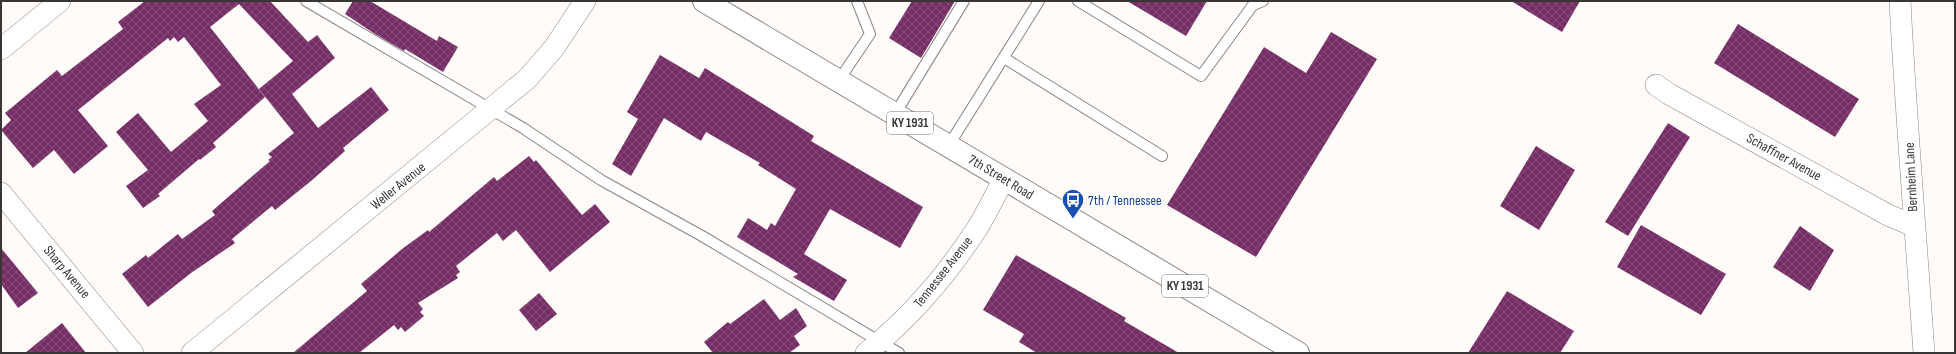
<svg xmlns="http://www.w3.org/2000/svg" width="1956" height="354" font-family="'Sofia Sans Condensed',sans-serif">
	<defs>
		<pattern id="building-cross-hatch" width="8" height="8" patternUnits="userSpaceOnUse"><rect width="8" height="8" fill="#762e67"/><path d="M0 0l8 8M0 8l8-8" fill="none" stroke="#854c79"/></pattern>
	</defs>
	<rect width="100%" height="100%" fill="#fefbf8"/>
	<g fill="url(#building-cross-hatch)">
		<polygon points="145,1 270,1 308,42 317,35 335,58 292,94 318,128 371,87 389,110 343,148 345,151 311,181 275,210 272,206 232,239 235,243 191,273 148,307 122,274 146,255 148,258 178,234 182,239 215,215 212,211 270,161 268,160 272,157 268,154 294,133 259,89 293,61 239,4 210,27 265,97 213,143 216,147 200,160 199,159 158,194 160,196 143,208 126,186 148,170 116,132 138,113 171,152 208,121 194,104 221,85 184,37 178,42 174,37 170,41 168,38 78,110 108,146 74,174 54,150 33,168 1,130 11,120 5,113 57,70 62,76 123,29 118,22"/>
		<polygon points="353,1 370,1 437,41 439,36 458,47 443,72 405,49 404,51 375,34 345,14"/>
		<polygon points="912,1 955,1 921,58 889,38"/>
		<polygon points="1127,1 1207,1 1186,36"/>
		<polygon points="1511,1 1580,1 1562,32"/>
		<polygon points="1738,24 1859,99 1835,137 1714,63"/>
		<polygon points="1331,32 1377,59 1256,257 1167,205 1264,47 1306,73"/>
		<polygon points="660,55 699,78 705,68 814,136 811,141 923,207 900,248 830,209 804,254 847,280 834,301 793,277 798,274 737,237 748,218 767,230 771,223 775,226 796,189 758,165 760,163 706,132 701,141 664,118 631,176 612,164 638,119 627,112"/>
		<polygon points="1668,123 1690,137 1628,236 1605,222"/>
		<polygon points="1536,146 1575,170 1539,230 1500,206"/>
		<polygon points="529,156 534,162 536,160 582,215 595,204 610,222 550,272 516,230 503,241 497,233 456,266 460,272 456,275 458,278 418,303 423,309 420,312 424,316 405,332 401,327 398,330 394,325 359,353 293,353 367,291 361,284 402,249 428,230 429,232 494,177 497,181"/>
		<polygon points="1641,225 1726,274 1701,315 1617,267"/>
		<polygon points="1800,226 1834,250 1810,291 1773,267"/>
		<polygon points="1,248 38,293 18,308 1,284"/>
		<polygon points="1016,255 1126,318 1124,321 1179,353 1037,353 1019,342 1024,334 983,310"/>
		<polygon points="1507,291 1574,331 1560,353 1468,353"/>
		<polygon points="539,293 557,314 536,331 519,310"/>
		<polygon points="764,299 780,320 796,308 807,326 794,336 800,345 789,353 713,353 704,342 728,322 730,324"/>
		<polygon points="62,323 86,353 25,353"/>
	</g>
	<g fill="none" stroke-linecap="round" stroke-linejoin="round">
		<g stroke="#888582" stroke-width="12">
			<g id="lane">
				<polyline points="306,1 523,128 601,180 702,236 899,353"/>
				<polyline points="1078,1 1201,76 1253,5 1263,1"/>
				<polyline points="1004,58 1162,156"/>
				<polyline points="839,80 870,34 857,1"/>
				<polyline points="895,114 964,1"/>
				<polyline points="949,145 1039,1"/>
			</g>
		</g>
		<g stroke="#888582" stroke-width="22">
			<g id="street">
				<path d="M1900 1C1906 119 1916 236 1924 353"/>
				<polyline points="1,49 60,1"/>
				<polyline points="1656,85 1669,94 1888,215 1914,226"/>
				<polyline points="1,193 133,353"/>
				<polyline points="192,353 527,79 554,48 585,1"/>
				<path d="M866 353C910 318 947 275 978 227 987 212 995 195 1004 179"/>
			</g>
		</g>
		<g stroke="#888582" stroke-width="24">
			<polyline id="primary" points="704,1 1298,353"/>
		</g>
		<use href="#lane" stroke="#fff" stroke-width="10"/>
		<use href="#street" stroke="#fff" stroke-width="21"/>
		<use href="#primary" stroke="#fff" stroke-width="22"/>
	</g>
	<defs>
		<g id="bus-pin" transform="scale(1.15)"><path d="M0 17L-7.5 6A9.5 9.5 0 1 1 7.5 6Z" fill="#1a4fb4" stroke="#fff"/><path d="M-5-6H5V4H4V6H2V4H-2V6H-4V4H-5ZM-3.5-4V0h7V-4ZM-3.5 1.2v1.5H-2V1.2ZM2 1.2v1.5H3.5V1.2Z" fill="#fff"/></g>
	</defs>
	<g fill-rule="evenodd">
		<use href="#bus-pin" x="1073" y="200"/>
	</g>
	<g text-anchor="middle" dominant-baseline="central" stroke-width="4" stroke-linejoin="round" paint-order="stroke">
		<g fill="#fff" stroke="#737272" stroke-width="1">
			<rect x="887" y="112" width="46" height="22" rx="3"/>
			<rect x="1162" y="275" width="46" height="22" rx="3"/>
		</g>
		<g font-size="13" font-weight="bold" fill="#373635">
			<text x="910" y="123">KY 1931</text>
			<text x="1185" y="286">KY 1931</text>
		</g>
		<g font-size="14" fill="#373635" stroke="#fff">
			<text transform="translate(1784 157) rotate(29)">Schaffner Avenue</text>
			<text transform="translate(1001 177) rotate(31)">7th Street Road</text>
			<text transform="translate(1911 177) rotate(-93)">Bernheim Lane</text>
			<text transform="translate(398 186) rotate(-39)">Weller Avenue</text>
			<text transform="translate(67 272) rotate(50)">Sharp Avenue</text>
			<text transform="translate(943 272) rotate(-52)">Tennessee Avenue</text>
		</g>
		<g font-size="14" fill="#164399" stroke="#fff" text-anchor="start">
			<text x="1088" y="200">7th / Tennessee</text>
		</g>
	</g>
	<rect width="1956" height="354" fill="none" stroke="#373635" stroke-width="4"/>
</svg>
